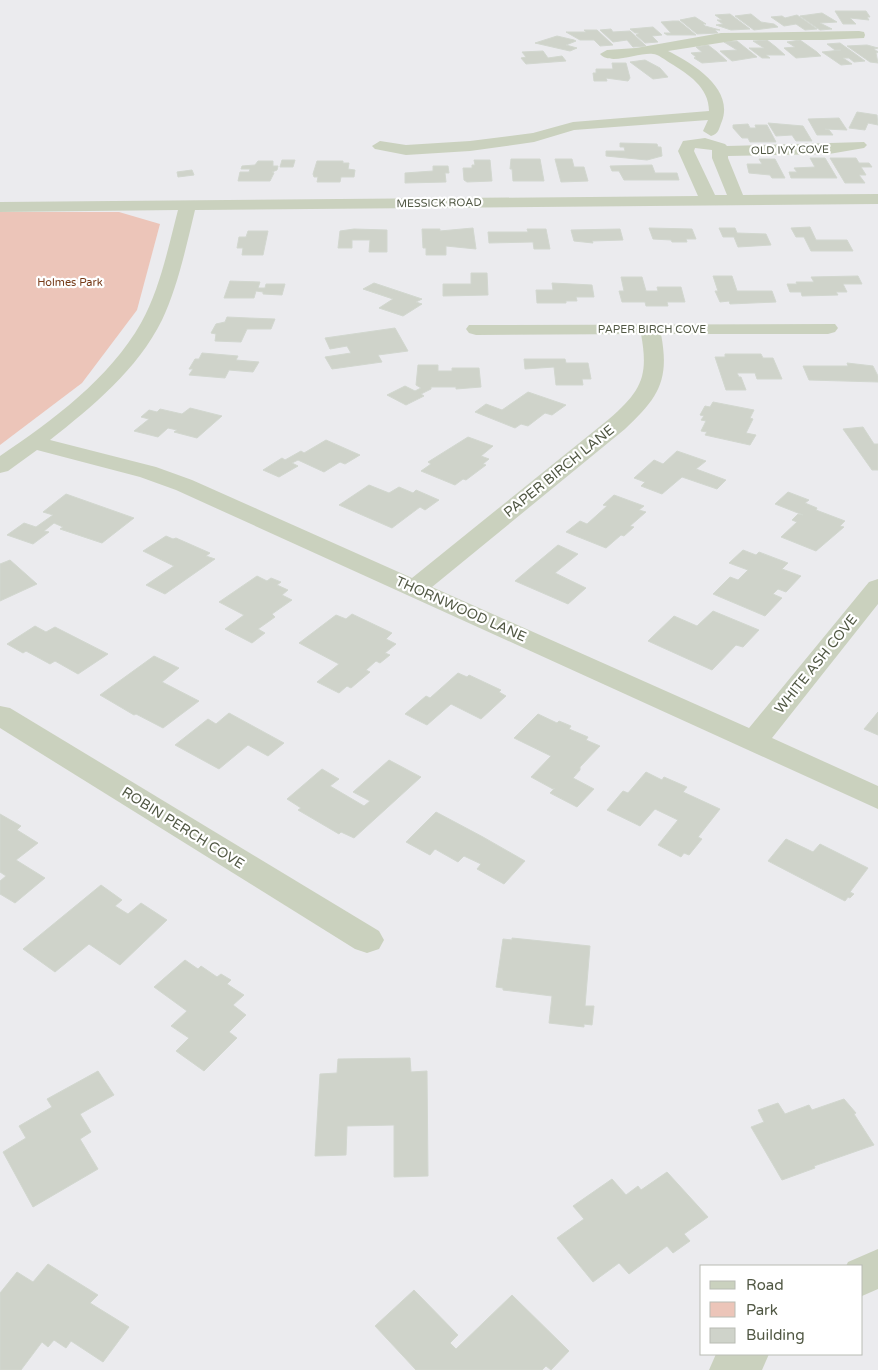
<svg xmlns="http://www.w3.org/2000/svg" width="878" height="1370" font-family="'Varela Round',sans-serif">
	<rect width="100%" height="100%" fill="#ebebee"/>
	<polygon fill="#ecc5b9" points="0,212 119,212 160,224 137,310 82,383 0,445"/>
	<g fill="#cfd3ca" stroke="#d2d7cf">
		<polygon points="835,11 866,11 870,17 867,17 869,20 850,18 856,24 843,24"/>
		<polygon points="822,13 837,22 820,23 832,29 820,30 800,16"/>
		<polygon points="730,14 750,29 731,30 716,25 723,24 717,20 722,20 715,15"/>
		<polygon points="751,14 761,22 774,24 778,27 754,30 735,16"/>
		<polygon points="797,15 817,29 805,30 796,24 784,26 771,17 782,16 785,18"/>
		<polygon points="695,17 706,24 703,24 705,26 720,30 715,30 718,33 697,34 680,20"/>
		<polygon points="673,21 679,21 696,35 667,35 664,33 671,33 661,22"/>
		<polygon points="653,27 662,35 652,36 658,42 645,43 636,35 639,33 635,33 630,29"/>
		<polygon points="611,29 613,32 630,31 646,46 633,47 627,40 613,42 600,30"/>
		<polygon points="584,30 597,30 613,45 600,46 594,40 580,40 566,32 586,32"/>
		<polygon points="557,36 574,40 576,41 566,45 577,48 570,51 535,43"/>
		<polygon points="767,40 776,47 785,55 766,55 770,58 762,58 749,48 764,48 753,41"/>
		<polygon points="800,40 817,52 821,56 796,58 784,48 795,47 787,42"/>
		<polygon points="737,41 757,57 732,61 720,51 737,50 724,42"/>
		<polygon points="840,43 854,53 865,61 854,62 849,58 843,58 852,64 841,65 822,52 841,50 835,50 827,44"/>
		<polygon points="708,45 717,52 727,61 702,63 694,58 696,57 691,53 702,52 696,47"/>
		<polygon points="867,45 878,48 874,49 878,52 876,53 878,63 870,62 847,46"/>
		<polygon points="543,51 548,58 562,56 566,61 526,64 521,58 526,57 522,52"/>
		<polygon points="645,60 660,68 668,77 653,79 630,62"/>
		<polygon points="612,63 626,63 630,78 628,81 606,78 607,81 594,81 593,73 596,73 596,69 613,69"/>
		<polygon points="857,112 877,115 878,125 868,123 865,130 849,128"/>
		<polygon points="839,118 847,130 825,129 829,130 833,135 817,135 808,119"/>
		<polygon points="768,123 803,126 812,141 796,141 792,135 776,136"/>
		<polygon points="748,124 750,128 756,128 755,125 767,125 776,142 750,142 748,138 742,138 733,128 733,125"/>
		<polygon points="620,143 657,144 658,147 661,147 662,156 647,160 606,156 606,151 625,151 624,147 620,147"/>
		<polygon points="810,158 825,158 837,178 791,178 789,172 797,172 794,168 815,167"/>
		<polygon points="830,158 856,158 859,163 869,163 872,167 861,167 866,175 859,175 865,183 845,183"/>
		<polygon points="511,159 540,159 544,181 513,181 512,169 510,169"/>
		<polygon points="555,159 572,159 574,167 584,167 588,181 561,182"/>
		<polygon points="759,159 775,159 785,178 772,178 770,175 749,173 747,164 762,164"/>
		<polygon points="282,160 295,160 293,167 280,167"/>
		<polygon points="474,160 490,160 492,181 467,182 464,180 463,168 472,168 472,165 475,165"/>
		<polygon points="258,161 273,161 273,166 278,166 277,170 272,172 274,173 270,181 238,181 240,172 249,172 250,169 241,169 242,166 255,165"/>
		<polygon points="317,161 343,161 343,163 349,163 348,169 355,170 354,177 341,177 340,182 317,182 318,177 314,177 313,174"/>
		<polygon points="652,165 655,173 677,173 679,180 624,180 619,171 612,171 610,166"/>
		<polygon points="433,166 448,166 449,173 445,173 446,182 405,183 405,173 433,171"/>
		<polygon points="192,170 194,175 178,177 177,172"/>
		<polygon points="810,227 816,240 847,240 853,251 811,251 804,237 796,237 791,228"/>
		<polygon points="473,228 476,249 446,246 446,255 426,255 426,248 423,248 422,229 440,229 440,231"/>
		<polygon points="649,228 692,229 696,239 686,239 687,242 672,242 671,240 653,239"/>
		<polygon points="719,228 735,228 737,233 766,234 771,245 738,247 734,237 723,237"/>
		<polygon points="354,229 387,230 387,252 369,252 370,240 352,240 352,248 338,248 340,231"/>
		<polygon points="527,229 546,229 550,249 534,249 533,242 489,243 488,232 528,232"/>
		<polygon points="620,229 623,240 592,241 593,243 574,241 571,230"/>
		<polygon points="248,231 268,231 263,255 242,255 243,248 237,248 239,237 246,237"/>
		<polygon points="471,273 487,273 488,295 443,296 443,284 471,284"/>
		<polygon points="713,276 732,276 737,291 772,291 776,302 730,304 729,301 720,302 715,291 718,291"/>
		<polygon points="858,276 862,284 843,284 847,292 836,292 838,295 802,296 801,292 790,292 787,284 797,284 796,282 814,282 811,277"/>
		<polygon points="621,277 642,277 646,291 658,291 657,287 681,287 685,302 667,302 668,306 646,306 645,302 622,302 619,291 624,291"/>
		<polygon points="230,281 260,282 258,288 265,288 266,284 285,284 282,295 263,294 263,292 256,291 254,298 224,298"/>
		<polygon points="374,283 422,299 416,302 422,304 403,316 379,308 393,299 363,289"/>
		<polygon points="552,283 592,285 594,297 576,297 577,301 566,301 566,303 537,303 536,290 553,290"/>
		<polygon points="227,317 249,318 275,319 271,329 247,329 241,342 215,341 216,334 211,333 216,324 225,322"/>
		<polygon points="395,328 408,351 378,355 382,362 332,369 325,357 351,353 347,346 330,349 325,338"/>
		<polygon points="202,353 238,356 236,360 259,362 253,372 229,370 225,378 189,375 193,369 189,369 195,359 199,359"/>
		<polygon points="725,354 761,354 763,358 773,358 782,379 757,379 755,373 737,373 739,377 741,377 746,390 726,390 715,357 725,357"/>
		<polygon points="524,359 565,359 566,363 588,363 591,379 582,379 583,385 556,385 554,367 525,369"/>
		<polygon points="847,363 873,366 878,376 878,382 809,380 803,366 848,366"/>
		<polygon points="418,365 438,365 438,371 452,371 452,368 479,368 481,387 456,389 456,387 431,387 431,389 421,394 424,396 406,405 387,395 405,386 415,391 421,388 416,385"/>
		<polygon points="528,392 566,405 552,415 545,413 528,426 521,424 515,428 475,412 486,404 502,410"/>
		<polygon points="713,402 754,410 750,418 753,419 746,433 756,435 750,445 705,435 707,432 701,431 706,421 701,420 704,416 700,415 705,406 710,407"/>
		<polygon points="190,408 222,416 197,438 174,432 177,430 168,428 158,437 134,431 149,419 141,417 149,410 157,412 160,409 182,414"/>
		<polygon points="863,427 874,444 878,444 878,470 872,470 843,429"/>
		<polygon points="468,437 493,446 481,456 489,459 483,464 486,465 466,480 463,479 455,485 421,471 431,464 428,462"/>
		<polygon points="326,440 360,455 345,464 340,462 324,472 298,460 292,463 298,466 279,477 263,470 282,458 285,460 301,451 304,453"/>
		<polygon points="677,451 706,461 696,469 726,480 717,489 682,477 662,494 641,486 645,482 634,478 654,460 663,464"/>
		<polygon points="369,485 389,493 399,487 413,493 416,490 439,500 425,510 420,507 392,528 339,505"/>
		<polygon points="788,492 809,500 805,503 817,508 816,510 845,521 840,526 844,527 816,551 781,537 797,522 792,520 798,514 803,515 775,504"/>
		<polygon points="66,494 134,518 102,543 60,529 63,527 54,523 44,531 49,532 33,544 7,535 24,523 36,527 53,515 43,512"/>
		<polygon points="614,495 644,506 639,510 646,512 630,526 634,527 624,536 621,535 606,548 566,532 580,521 587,524 607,506 603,505"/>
		<polygon points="166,536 173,539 176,538 210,553 206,556 215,559 165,594 146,585 174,566 143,551"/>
		<polygon points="558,545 578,554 555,573 586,588 568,604 515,581"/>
		<polygon points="743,550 756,555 759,552 788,563 782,569 801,576 786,592 778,589 773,594 782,598 765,616 713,594 730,577 738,580 748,570 729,563"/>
		<polygon points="10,560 37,584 0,601 0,564"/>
		<polygon points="257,576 267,581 271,578 281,582 277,585 288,590 282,595 292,600 272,614 275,617 258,629 265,633 252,643 225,629 244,615 219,602"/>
		<polygon points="713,611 759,630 743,647 736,645 712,670 648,641 674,616 697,626"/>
		<polygon points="352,614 392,633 386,639 396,644 385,653 390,655 380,663 376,661 366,670 370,672 351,688 347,686 339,693 317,682 339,664 299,643 336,615 346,619"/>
		<polygon points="35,626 46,632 55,627 108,654 78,674 55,661 50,664 26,651 23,653 7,644"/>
		<polygon points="154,656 179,668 162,682 199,701 163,728 136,714 134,715 100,695"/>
		<polygon points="458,673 467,677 469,675 501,690 499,692 506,696 481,719 451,704 427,725 405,714 426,696 430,698"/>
		<polygon points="878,712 878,735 864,729"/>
		<polygon points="229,713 284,743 268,756 248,745 219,769 175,745 208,719 216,724"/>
		<polygon points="538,714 557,723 559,721 571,726 569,729 588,737 586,740 600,746 580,767 580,770 573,778 594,789 577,807 550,793 555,788 553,789 531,777 551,756 514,738"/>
		<polygon points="389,760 421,777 354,838 341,832 339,834 298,810 301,808 287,799 322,769 339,779 330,786 364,806 370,801 353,792"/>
		<polygon points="646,772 662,780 664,777 687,787 683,792 720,809 698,837 702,839 689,855 684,853 681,857 658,845 678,820 655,809 640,826 607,810 623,791 628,793"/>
		<polygon points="436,812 483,837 525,861 504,884 477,869 481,864 464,856 458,862 435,849 430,855 406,842"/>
		<polygon points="0,814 21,826 17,830 38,843 16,860 45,878 15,903 0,894 0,881 6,876 0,872"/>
		<polygon points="786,839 813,852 820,844 868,868 850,892 854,894 850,898 848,897 845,901 768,861"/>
		<polygon points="101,885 122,900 115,906 128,914 141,903 167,920 120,965 89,944 55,972 23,949"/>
		<polygon points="512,938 590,946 585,1006 594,1006 592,1025 584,1024 584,1027 549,1023 552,996 503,990 503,988 496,987 503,939 512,940"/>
		<polygon points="185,960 198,969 201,966 217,977 221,974 231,980 227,984 244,995 233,1005 246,1015 229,1032 237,1038 204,1071 176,1051 189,1038 171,1026 187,1011 154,987"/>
		<polygon points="410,1058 411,1072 427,1071 428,1176 394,1177 394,1125 347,1126 346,1155 315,1156 320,1074 337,1073 338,1059"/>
		<polygon points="98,1071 114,1095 80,1114 91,1132 80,1139 98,1169 33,1207 3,1152 26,1138 19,1126 52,1107 47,1099"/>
		<polygon points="844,1099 856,1113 854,1114 874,1145 814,1166 815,1168 782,1180 751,1127 764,1122 758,1110 778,1103 785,1114 809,1105 812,1110"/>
		<polygon points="667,1172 708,1217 684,1234 690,1241 673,1253 667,1246 629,1274 619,1263 593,1282 557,1238 584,1219 573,1206 612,1179 626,1195 638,1186 641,1190"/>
		<polygon points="48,1264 98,1295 90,1303 129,1327 103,1362 71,1341 66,1348 54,1340 48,1347 42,1342 21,1370 0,1370 0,1293 17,1272 33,1282"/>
		<polygon points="414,1290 458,1335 450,1343 456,1349 512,1295 569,1351 551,1370 546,1366 542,1370 416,1370 375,1326"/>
	</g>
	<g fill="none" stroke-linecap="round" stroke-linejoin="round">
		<g fill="#cad1be" fill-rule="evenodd">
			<path d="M859 31 864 32 865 35 864 38 824 40H738L668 51C692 63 734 88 722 121 719 128 719 134 711 136L703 131 708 120 574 130 534 142 470 151 406 155 375 149 372 146 380 141 406 145 470 141 533 133 573 122 709 111C709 87 688 74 670 63 665 60 658 54 653 54 640 52 610 66 600 54L607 50 636 48 721 33Z"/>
			<path d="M705 138 725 144 727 146 864 142 867 145 864 148 829 154 728 156V158L743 195 878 194V204L195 210C186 247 178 286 162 320 138 369 92 407 50 440L156 467 192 480 412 578 609 419C641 391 649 377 641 334L476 335 469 333 466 329 469 325 835 324 838 328 835 332 828 334H661C670 381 658 398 625 429L432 587 749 728 869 582 878 579V604L772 738 878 786V809L176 490 140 477 37 450 8 471 0 473V456C52 421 110 378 141 323 160 289 168 248 178 210L0 212V202L698 196 678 151 683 141ZM695 148 712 150V158L727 195H715L694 151Z"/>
			<polygon points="0,706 10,708 379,931 384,940 379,949 367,953 355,949 0,728"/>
			<polygon points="878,1249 878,1289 862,1296 862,1266 846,1266 848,1262"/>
			<polygon points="716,1354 769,1354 762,1370 709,1370"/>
		</g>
	</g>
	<g text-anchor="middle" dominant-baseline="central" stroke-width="4.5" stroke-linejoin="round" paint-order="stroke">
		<g font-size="11" fill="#515844" stroke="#fff">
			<text transform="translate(790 150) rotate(-1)">OLD IVY COVE</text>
			<text transform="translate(439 203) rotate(-1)">MESSICK ROAD</text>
			<text x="652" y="329">PAPER BIRCH COVE</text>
		</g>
		<g font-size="11" fill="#753a18" stroke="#fff">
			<text x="70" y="282">Holmes Park</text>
		</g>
		<g font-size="14" fill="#515844" stroke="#fff">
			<text transform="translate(559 471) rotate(-39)">PAPER BIRCH LANE</text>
			<text transform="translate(461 609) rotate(24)">THORNWOOD LANE</text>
			<text transform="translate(816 664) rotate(-51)">WHITE ASH COVE</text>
			<text transform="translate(183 828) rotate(32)">ROBIN PERCH COVE</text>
		</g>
	</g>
	<rect x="700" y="1265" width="162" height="90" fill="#ffffff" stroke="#b9bcb4"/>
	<rect x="710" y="1281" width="25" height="8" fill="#cad1be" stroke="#b9bcb4"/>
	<text x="746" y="1290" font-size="15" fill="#515844">Road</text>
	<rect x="710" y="1302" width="25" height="15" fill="#ecc5b9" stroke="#b9bcb4"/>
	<text x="746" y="1315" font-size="15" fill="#515844">Park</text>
	<rect x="710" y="1328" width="25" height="15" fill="#cfd3ca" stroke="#b9bcb4"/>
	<text x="746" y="1340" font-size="15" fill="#515844">Building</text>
</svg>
